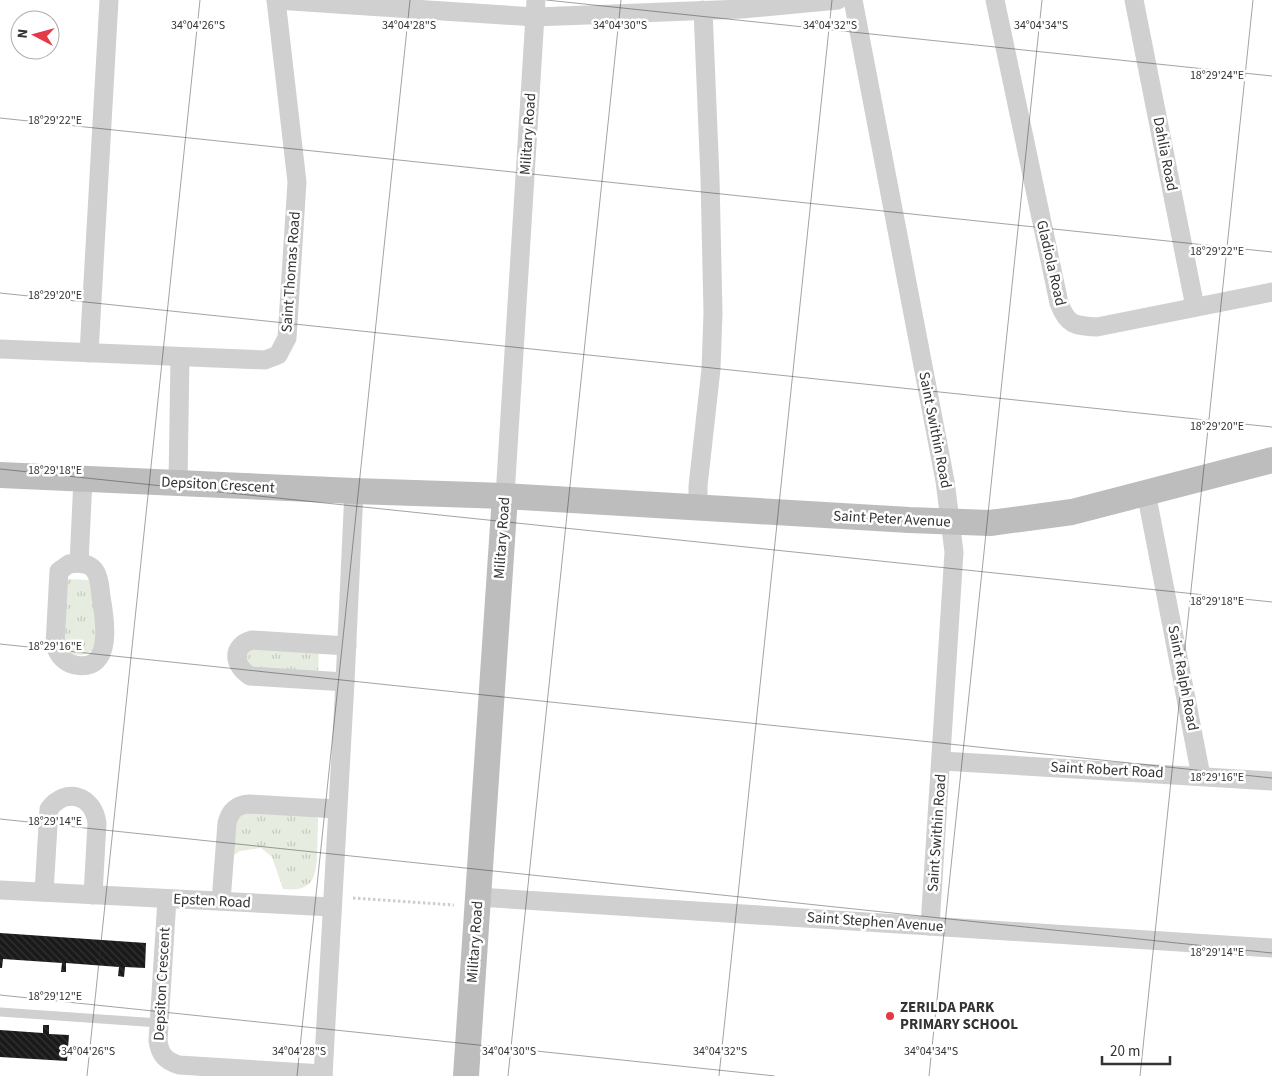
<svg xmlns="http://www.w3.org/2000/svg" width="1272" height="1076" font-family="'Source Sans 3',sans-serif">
	<defs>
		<pattern id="grass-tufts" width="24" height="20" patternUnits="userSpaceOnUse" patternTransform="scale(1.25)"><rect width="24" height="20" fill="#e6ecdf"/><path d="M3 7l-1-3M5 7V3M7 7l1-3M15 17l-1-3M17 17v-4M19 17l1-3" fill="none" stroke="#c6cbc0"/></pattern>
		<pattern id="building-back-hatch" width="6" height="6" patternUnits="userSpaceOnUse" patternTransform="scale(1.25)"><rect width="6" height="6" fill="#1a1a1a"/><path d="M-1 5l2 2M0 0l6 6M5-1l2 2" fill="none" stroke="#333"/></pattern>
	</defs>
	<rect width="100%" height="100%" fill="#fff"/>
	<g fill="url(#grass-tufts)">
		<path d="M66 579 92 580 98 621 96 647C87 658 69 658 62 644Z"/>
		<polygon points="248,648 319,650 318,675 249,669 245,656"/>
		<path d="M242 813 311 814 318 819C318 831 317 843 317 855 316 880 311 892 283 889L272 857 261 848 240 851 231 857 233 825Z"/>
	</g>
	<g fill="url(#building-back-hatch)">
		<polygon points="0,933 146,943 145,968 125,967 124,977 118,976 119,967 66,963 66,972 61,972 62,963 3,959 2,968 0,968"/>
		<polygon points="43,1025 49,1025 49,1034 69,1035 67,1061 0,1057 0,1030 43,1033"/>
	</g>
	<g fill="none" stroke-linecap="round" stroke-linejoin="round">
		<polyline stroke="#cdcdcd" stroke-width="3" stroke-dasharray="2.5 2.5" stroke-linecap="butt" points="353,898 454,905"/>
		<polyline stroke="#d0d0d0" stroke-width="9" points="0,1012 159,1023"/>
		<g stroke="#d0d0d0" stroke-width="19">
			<polyline points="276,0 535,17 742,9 838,0"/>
			<polyline points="853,0 945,481 954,552 930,926"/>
			<path d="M995 0 1059 303C1067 325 1075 326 1097 327L1272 292"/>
			<polyline points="1134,0 1195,307"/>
			<polyline points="0,349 265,360 278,355 287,338 297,182 276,0"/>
			<polyline points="89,353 109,0"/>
			<polyline points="178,483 180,357"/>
			<polyline points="1146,492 1201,776"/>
			<polyline points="505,496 536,0"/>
			<polyline points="698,507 698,486 711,369 713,313 710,178 703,10"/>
			<path d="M79 563C86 564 91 565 95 571 100 578 100 589 101 597 105 619 114 673 75 665 63 662 58 655 55 645L59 571 69 564Z"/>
			<polyline points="79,563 83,479"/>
			<path d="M345 682 250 676C233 665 231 646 252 640L347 646"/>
			<polyline points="942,761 1272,781"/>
			<polyline points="0,890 332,907"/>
			<path d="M44 892 49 809C66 787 93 795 97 823L93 895"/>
			<polyline points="478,897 1272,948"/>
			<path d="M167 899 158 1041C160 1055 166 1061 179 1065L323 1074"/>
			<path d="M221 901 227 823C230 811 236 805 249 804L337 809"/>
			<polyline points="323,1076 345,682 354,491"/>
		</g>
		<g stroke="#bdbdbd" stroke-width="26">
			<polyline points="0,475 354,491 505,496 909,520 990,523 1072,512 1272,460"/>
			<polyline points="466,1076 505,496"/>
		</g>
	</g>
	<path fill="none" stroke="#333" stroke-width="1" stroke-opacity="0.45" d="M546 0 1272 76M0 118 1272 252M0 293 1272 427M0 469 1272 602M0 644 1272 778M0 819 1272 953M0 995 775 1076M87 1076 200 0M297 1076 410 0M508 1076 621 0M719 1076 832 0M929 1076 1042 0M1140 1076 1253 0"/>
	<circle fill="#e63946" stroke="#fff" stroke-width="2" cx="890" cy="1016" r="5"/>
	<g text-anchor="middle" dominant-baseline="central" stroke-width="5" stroke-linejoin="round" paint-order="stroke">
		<g font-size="15" fill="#333" stroke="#fff">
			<text transform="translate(528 134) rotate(-86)">Military Road</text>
			<text transform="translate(1165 154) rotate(79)">Dahlia Road</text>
			<text transform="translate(1051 263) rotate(77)">Gladiola Road</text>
			<text transform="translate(291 272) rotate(-86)">Saint Thomas Road</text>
			<text transform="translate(935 430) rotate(79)">Saint Swithin Road</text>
			<text transform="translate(218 485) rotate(3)">Depsiton Crescent</text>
			<text transform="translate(892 519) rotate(3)">Saint Peter Avenue</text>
			<text transform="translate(502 538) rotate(-86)">Military Road</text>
			<text transform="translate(1183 678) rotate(79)">Saint Ralph Road</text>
			<text transform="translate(1107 770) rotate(3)">Saint Robert Road</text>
			<text transform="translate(937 833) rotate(-86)">Saint Swithin Road</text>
			<text transform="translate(212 901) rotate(3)">Epsten Road</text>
			<text transform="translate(875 922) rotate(4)">Saint Stephen Avenue</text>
			<text transform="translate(475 942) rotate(-86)">Military Road</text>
			<text transform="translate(162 984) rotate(-87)">Depsiton Crescent</text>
		</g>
		<g font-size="15" font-weight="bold" fill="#333" stroke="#fff" text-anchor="start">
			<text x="900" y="1007">ZERILDA PARK<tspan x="900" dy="17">PRIMARY SCHOOL</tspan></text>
		</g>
	</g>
	<g font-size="12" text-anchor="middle" fill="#333" stroke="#fff" stroke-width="5" stroke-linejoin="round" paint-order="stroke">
		<text x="198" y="29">34°04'26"S</text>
		<text x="409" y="29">34°04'28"S</text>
		<text x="620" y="29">34°04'30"S</text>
		<text x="830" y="29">34°04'32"S</text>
		<text x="1041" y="29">34°04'34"S</text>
		<text x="1217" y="79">18°29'24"E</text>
		<text x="55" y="124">18°29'22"E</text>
		<text x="1217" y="255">18°29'22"E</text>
		<text x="55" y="299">18°29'20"E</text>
		<text x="1217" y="430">18°29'20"E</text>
		<text x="55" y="474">18°29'18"E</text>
		<text x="1217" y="605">18°29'18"E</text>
		<text x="55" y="650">18°29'16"E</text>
		<text x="1217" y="781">18°29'16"E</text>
		<text x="55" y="825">18°29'14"E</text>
		<text x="1217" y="956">18°29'14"E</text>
		<text x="55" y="1000">18°29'12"E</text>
		<text x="88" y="1055">34°04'26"S</text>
		<text x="299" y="1055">34°04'28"S</text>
		<text x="509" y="1055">34°04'30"S</text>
		<text x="720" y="1055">34°04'32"S</text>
		<text x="931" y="1055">34°04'34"S</text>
	</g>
	<g transform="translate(35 35) rotate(276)"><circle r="24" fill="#ffffff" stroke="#adadad"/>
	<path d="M0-4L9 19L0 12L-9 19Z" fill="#e63946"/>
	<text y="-8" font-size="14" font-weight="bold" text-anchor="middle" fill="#333333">N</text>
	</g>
	<path d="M1102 1056v8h68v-8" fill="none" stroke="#333333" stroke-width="2.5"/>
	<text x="1110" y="1056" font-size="15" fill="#333333" stroke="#ffffff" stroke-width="4" paint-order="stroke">20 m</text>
</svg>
